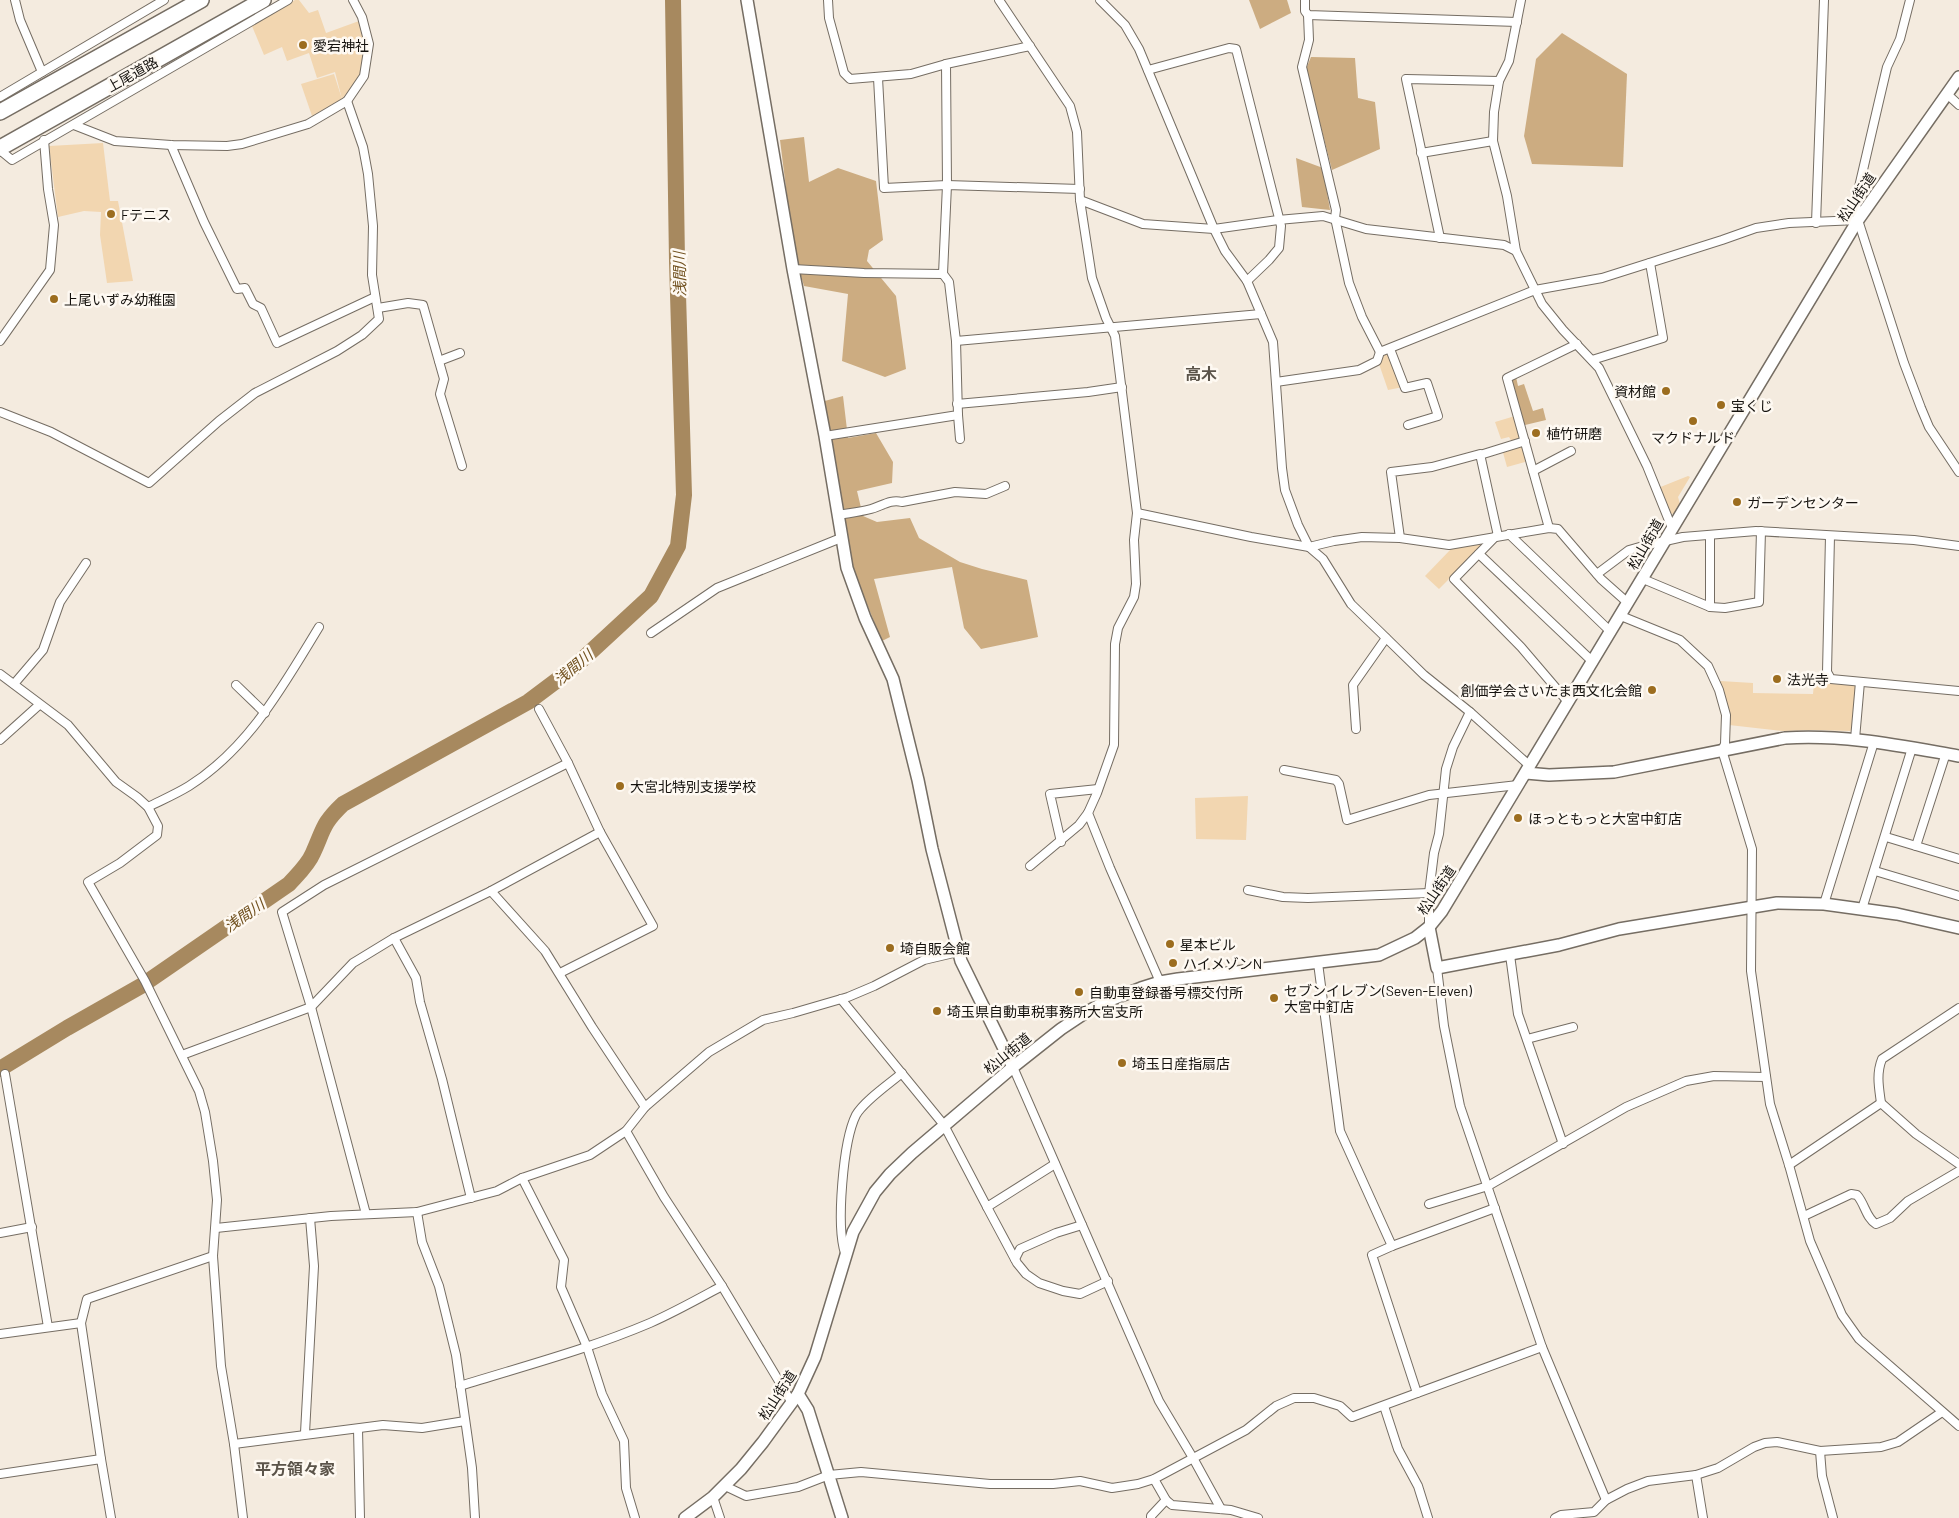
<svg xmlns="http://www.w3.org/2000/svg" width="1959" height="1518" font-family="Barlow,'Noto Sans JP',sans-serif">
	<rect width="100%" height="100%" fill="#f4ebdf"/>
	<g fill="#f2d6b0">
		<polygon points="295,0 299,0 309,13 318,10 326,33 359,21 365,49 360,76 342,99 335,72 317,78 309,53 287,61 282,47 264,55 252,26"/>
		<polygon points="334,74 342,99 312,116 301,84"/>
		<polygon points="103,143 110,201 118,201 133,281 107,283 100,235 101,212 84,211 58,217 49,146"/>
		<polygon points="1388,349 1403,387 1388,390 1379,364"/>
		<polygon points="1515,416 1520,434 1519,439 1512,442 1509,437 1501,439 1495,422"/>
		<polygon points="1523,445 1525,462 1507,467 1502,449"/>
		<polygon points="1688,476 1690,477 1678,497 1680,504 1674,514 1668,513 1658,488"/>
		<polygon points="1488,540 1439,589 1425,576 1452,548"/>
		<polygon points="1720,681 1753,683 1753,693 1813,694 1814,683 1853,685 1856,687 1854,728 1850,731 1813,730 1783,731 1729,725 1728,714"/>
		<polygon points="1248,796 1246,840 1196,839 1195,798"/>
	</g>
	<g fill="#ccac81">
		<polygon points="1249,0 1287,0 1291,13 1260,29"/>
		<polygon points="1562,33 1627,74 1623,167 1532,164 1524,136 1536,59"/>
		<polygon points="1311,57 1355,58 1358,98 1375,102 1380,149 1332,170 1306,69"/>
		<polygon points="804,137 809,182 838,168 876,181 883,240 869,250 867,261 896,296 906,369 885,377 842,361 848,294 804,286 794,252 780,140"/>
		<polygon points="1296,158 1323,168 1330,210 1302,207"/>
		<polygon points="1516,377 1518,386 1524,384 1533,411 1543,408 1546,420 1521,426 1508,380"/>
		<polygon points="843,396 848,438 876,433 893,462 892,483 857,491 863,516 877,522 910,518 919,538 960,562 982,569 1027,580 1038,637 981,649 964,628 952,567 874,579 890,637 882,641 853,570 834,484 821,402"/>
	</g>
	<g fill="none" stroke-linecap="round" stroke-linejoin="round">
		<path stroke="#a7895f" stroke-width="16" d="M0 1069 67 1028 141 986 289 884C298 874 308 865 313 853 324 829 322 824 343 804L528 702 572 669 651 596 678 546 684 495 677 261 673 0"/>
		<g stroke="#756d63" stroke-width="10">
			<g id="street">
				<polyline points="15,0 20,20 42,72"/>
				<polyline points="828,0 829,18 844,73 850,79 911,74 946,64"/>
				<polyline points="999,0 1070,106 1077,132 1080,200 1092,278 1106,318 1115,336 1137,513 1134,540 1136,584 1134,597 1118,628 1115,644 1114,745 1097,793 1088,813 1110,868 1160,982"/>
				<polyline points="1100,0 1125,25 1139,49 1214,229 1225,251 1247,281 1273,342 1282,468 1285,490 1298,525 1309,547 1323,559 1351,604 1379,631 1424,675 1470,712 1530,766"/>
				<polyline points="1305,0 1305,11 1308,15 1517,22"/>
				<polyline points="1521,0 1509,61 1499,81 1494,112 1493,141 1507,196 1516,251 1542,304 1563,330 1599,368 1647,466 1672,528"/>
				<polyline points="1910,0 1900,39 1887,67 1879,101 1856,200 1858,220 1904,363 1921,408 1929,427 1959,472"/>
				<polyline points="1308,15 1309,40 1302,67 1336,210 1335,218 1349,283 1362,317 1380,352"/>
				<polyline points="1148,70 1229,48 1236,49 1281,226 1279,248 1269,260 1247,281"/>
				<polyline points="878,78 884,188 947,185 946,64 1030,46"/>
				<polyline points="1947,94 1959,105"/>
				<polyline points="0,97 164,0"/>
				<polyline points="74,125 115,141 171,145 227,146 242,144 308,124 347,101 364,76 369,44 362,17 353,0"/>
				<polyline points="171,145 204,222 237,289 245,288 253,304 261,308 277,343 375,297"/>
				<polyline points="0,150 12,160 288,0"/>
				<polyline points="1421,153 1493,141"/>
				<polyline points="1080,200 1143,224 1214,229 1278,220 1323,216 1366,229 1504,245 1516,251"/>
				<polyline points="1816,223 1824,0"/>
				<polyline points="1440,238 1406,79 1499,81"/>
				<polyline points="793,269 864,273 943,274 947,185 1080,189"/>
				<polyline points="943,274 949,282 956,341 1261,314"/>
				<polyline points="378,308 408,303 423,305 444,379 440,394 462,466"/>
				<polyline points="0,341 50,270 54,225 48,189 44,140"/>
				<polyline points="1390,349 1405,388 1427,383 1438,416 1408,425"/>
				<polyline points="1592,360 1663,338 1650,263"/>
				<polyline points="439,361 460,353"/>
				<polyline points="1276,382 1359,370 1377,361 1380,352 1535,290 1602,278 1722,240 1756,228 1789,223 1858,220"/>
				<polyline points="957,404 1088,392 1122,387"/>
				<polyline points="0,412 51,432 149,483 219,421 255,393 337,351 362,335 379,319 372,275 373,226 368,174 363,147 347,101"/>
				<polyline points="958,415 960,439"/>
				<polyline points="825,436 958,415 956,341"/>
				<polyline points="1480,455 1525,441"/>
				<polyline points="1533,471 1571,451"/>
				<polyline points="1137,513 1251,537 1309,547 1334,541 1362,537 1400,538 1449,545 1549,528 1558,529 1601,579 1628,603"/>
				<path d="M838 515C849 513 860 512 871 509 882 506 890 499 902 502L955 492 986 494 1005 486"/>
				<polyline points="1549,528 1507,378 1577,344"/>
				<polyline points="1509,534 1611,632"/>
				<polyline points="1710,535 1710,607"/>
				<polyline points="1496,536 1454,579 1521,647 1568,702"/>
				<polyline points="1830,536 1827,672 1831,679 1959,691"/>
				<polyline points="1400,538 1391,472 1432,467 1480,454 1498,536"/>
				<polyline points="1479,554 1593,662"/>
				<polyline points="1597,574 1629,550 1643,546 1683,537 1756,531 1914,540 1959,546"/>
				<polyline points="1643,579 1710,607 1725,608 1759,602 1761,531"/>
				<polyline points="1621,616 1680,640 1708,666 1719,690 1726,715 1725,744 1722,750 1752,849 1751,971 1770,1104 1789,1165 1810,1241 1842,1315 1859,1339 1959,1426"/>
				<polyline points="651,633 717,588 841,538"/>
				<polyline points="0,674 68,725 116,782 137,797 148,807 158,826 157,835 120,863 88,882 145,981 199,1091 205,1112 213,1161 217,1200 213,1256 221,1366 234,1444 243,1518"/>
				<polyline points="14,684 43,650 60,602 86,563"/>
				<polyline points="236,685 265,713"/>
				<polyline points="539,709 568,763"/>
				<polyline points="1356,729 1353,685 1386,638"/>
				<polyline points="1855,739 1860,682"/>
				<polyline points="0,740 39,705"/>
				<polyline points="1284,770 1336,780 1339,784 1347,820 1429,795 1518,785"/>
				<path d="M148 807C162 800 176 794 189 786 249 748 283 686 319 627"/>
				<polyline points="1886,837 1959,859"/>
				<polyline points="1061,842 1050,794 1098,789"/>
				<polyline points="1916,846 1946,753"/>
				<polyline points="1030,866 1079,825 1088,813"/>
				<polyline points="1875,871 1959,896"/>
				<polyline points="1248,890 1283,897 1308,898 1429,893"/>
				<polyline points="491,891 600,832"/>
				<polyline points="1824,904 1874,742"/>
				<polyline points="1862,909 1912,748"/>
				<polyline points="1429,927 1429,893 1434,853 1439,834 1446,769 1453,747 1470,712"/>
				<polyline points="394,938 416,978 420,1002 442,1079 471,1198"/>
				<polyline points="1510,955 1518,1014 1563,1144"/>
				<polyline points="1318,963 1340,1131 1392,1246"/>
				<polyline points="1437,968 1444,1026 1460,1106 1542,1347 1606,1500"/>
				<polyline points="841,999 944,1125 987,1207 1055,1164"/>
				<polyline points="1527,1039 1573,1027"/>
				<polyline points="182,1055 311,1007 353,963 394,938 491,891 545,951 592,1027 645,1107"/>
				<polyline points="1013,1067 1159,1401 1193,1458 1221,1509"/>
				<polyline points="5,1074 48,1327"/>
				<path d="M1881 1103C1879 1088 1876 1074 1882 1059L1959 1008"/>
				<polyline points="626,1131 664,1197 722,1286 792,1403"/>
				<polyline points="1789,1165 1881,1103 1916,1134 1959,1164"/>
				<polyline points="522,1178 564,1260 561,1287 587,1347 602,1394 624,1441 626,1488 635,1518"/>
				<polyline points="1429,1204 1488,1186 1626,1107 1686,1081 1714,1076 1766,1077"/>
				<polyline points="987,1207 1017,1263 1026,1274 1039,1283 1063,1291 1080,1294 1108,1281"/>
				<polyline points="417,1212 422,1242 439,1286 456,1355 472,1468 475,1518"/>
				<polyline points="366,1214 311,1007 282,912 324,885 568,763 600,832 653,926 560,973"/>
				<path d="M1804 1216 1851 1194 1857 1195C1865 1204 1866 1218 1876 1224L1890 1218 1908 1201 1959 1171"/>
				<polyline points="216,1228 331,1216 417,1212 497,1191 522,1178 590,1155 626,1131 645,1107 709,1052 763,1020 793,1013 848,997 874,986 924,960 958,952"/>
				<polyline points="0,1233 32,1227"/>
				<path d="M845 1253C836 1226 843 1141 856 1115 864 1101 889 1084 902 1073"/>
				<polyline points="1015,1259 1020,1249 1056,1233 1082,1225"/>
				<polyline points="0,1334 81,1323"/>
				<path d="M460 1386C524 1366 589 1349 650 1323 675 1312 698 1299 722 1286"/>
				<polyline points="1417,1393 1372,1255 1392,1246 1495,1208"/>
				<polyline points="1384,1406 1398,1449 1418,1486 1428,1518"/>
				<polyline points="358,1429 360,1518"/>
				<polyline points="305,1433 314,1266 310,1218"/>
				<polyline points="234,1444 383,1425 422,1428 465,1421"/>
				<polyline points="1820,1451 1822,1476 1833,1518"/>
				<polyline points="101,1459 81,1323 87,1299 213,1256"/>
				<polyline points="0,1474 101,1459 111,1518"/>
				<polyline points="1696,1475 1703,1518"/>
				<polyline points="1154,1479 1166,1500 1172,1505 1231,1510 1258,1518"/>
				<polyline points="725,1486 746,1496 798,1487 829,1475 861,1472 990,1484 1053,1484 1080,1481 1112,1488 1138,1484 1154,1479 1246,1430 1276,1406 1294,1398 1314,1398 1340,1406 1352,1417 1542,1347"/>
				<polyline points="713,1497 720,1518"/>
				<polyline points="1151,1518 1151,1516 1166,1500"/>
				<polyline points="1555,1518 1561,1515 1594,1512 1606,1500 1627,1489 1648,1481 1696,1475 1718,1468 1754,1447 1765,1443 1777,1442 1820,1451 1881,1447 1898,1442 1942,1412"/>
			</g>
		</g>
		<g stroke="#756d63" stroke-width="14">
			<g id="secondary">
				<polyline points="747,0 793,269 825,436 847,568 865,618 893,679 918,780 932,849 961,961 1013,1067"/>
				<path d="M1526 773 1549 775 1614 772 1785 738C1844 734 1901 746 1959 756"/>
				<polyline points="1429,927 1437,968 1559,945 1619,929 1777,903 1824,904 1897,914 1959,928"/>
				<polyline points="798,1394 808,1410 842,1518"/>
				<polyline points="685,1518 713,1497 741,1469 763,1442 798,1394 815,1357 853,1232 875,1192 890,1174 912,1153 1013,1067 1061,1029 1085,1013 1103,1003 1141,988 1160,982 1178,979 1379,955 1415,938 1429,927 1442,911 1858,220 1959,77"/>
			</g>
		</g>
		<g stroke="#756d63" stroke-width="18">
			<g id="highway">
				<polyline points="0,112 201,0"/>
				<polyline points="0,148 263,0"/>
			</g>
		</g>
		<use href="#street" stroke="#fff" stroke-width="8"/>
		<use href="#secondary" stroke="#fff" stroke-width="11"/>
		<use href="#highway" stroke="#fff" stroke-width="15"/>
	</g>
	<g fill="#9c6d1f" stroke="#fef9f2" stroke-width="2">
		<circle cx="303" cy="45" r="5"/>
		<circle cx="111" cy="214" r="5"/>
		<circle cx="54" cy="299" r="5"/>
		<circle cx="1666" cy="391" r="5"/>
		<circle cx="1721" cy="405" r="5"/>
		<circle cx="1693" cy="421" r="5"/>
		<circle cx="1536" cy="433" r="5"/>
		<circle cx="1737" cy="502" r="5"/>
		<circle cx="1777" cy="679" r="5"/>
		<circle cx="1652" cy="690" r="5"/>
		<circle cx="620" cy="786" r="5"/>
		<circle cx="1518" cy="818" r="5"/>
		<circle cx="1170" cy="944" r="5"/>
		<circle cx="890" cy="948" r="5"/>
		<circle cx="1173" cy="963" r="5"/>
		<circle cx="1079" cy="992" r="5"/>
		<circle cx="1274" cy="998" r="5"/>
		<circle cx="937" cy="1011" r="5"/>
		<circle cx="1122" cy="1063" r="5"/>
	</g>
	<g text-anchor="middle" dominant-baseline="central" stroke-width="5" stroke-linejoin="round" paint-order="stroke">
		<g font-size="14" fill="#15120e" stroke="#fef9f2" text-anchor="start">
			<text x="313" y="45">愛宕神社</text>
			<text x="121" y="214">Fテニス</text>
			<text x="64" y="299">上尾いずみ幼稚園</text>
			<text x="1656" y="391" text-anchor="end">資材館</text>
			<text x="1731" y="405">宝くじ</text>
			<text x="1546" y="433">植竹研磨</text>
			<text x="1693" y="437" text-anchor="middle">マクドナルド</text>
			<text x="1747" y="502">ガーデンセンター</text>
			<text x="1787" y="679">法光寺</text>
			<text x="1642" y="690" text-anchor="end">創価学会さいたま西文化会館</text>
			<text x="630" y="786">大宮北特別支援学校</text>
			<text x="1528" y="818">ほっともっと大宮中釘店</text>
			<text x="1180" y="944">星本ビル</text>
			<text x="900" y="948">埼自販会館</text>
			<text x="1183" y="963">ハイメゾンN</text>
			<text x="1284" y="990">セブンイレブン(Seven-Eleven)<tspan x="1284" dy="16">大宮中釘店</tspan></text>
			<text x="1089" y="992">自動車登録番号標交付所</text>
			<text x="947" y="1011">埼玉県自動車税事務所大宮支所</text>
			<text x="1132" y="1063">埼玉日産指扇店</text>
		</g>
		<g font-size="14" fill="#15120e" stroke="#fef9f2">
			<text transform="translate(132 74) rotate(-29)">上尾道路</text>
			<text transform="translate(1856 197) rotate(-56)">松山街道</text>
			<text transform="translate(1645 544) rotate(-60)">松山街道</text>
			<text transform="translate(1436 890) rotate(-56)">松山街道</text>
			<text transform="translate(1007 1053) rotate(-39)">松山街道</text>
			<text transform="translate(777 1395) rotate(-57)">松山街道</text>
		</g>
		<g font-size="15" font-style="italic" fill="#71511f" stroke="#fef9f2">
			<text transform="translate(679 274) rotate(-91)">浅間川</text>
			<text transform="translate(573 667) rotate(-40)">浅間川</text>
			<text transform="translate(244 915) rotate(-35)">浅間川</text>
		</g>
		<g font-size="16" font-weight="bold" fill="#5b544a" stroke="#fef9f2">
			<text x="1201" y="373">高木</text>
			<text x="295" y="1468">平方領々家</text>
		</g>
	</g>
</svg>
